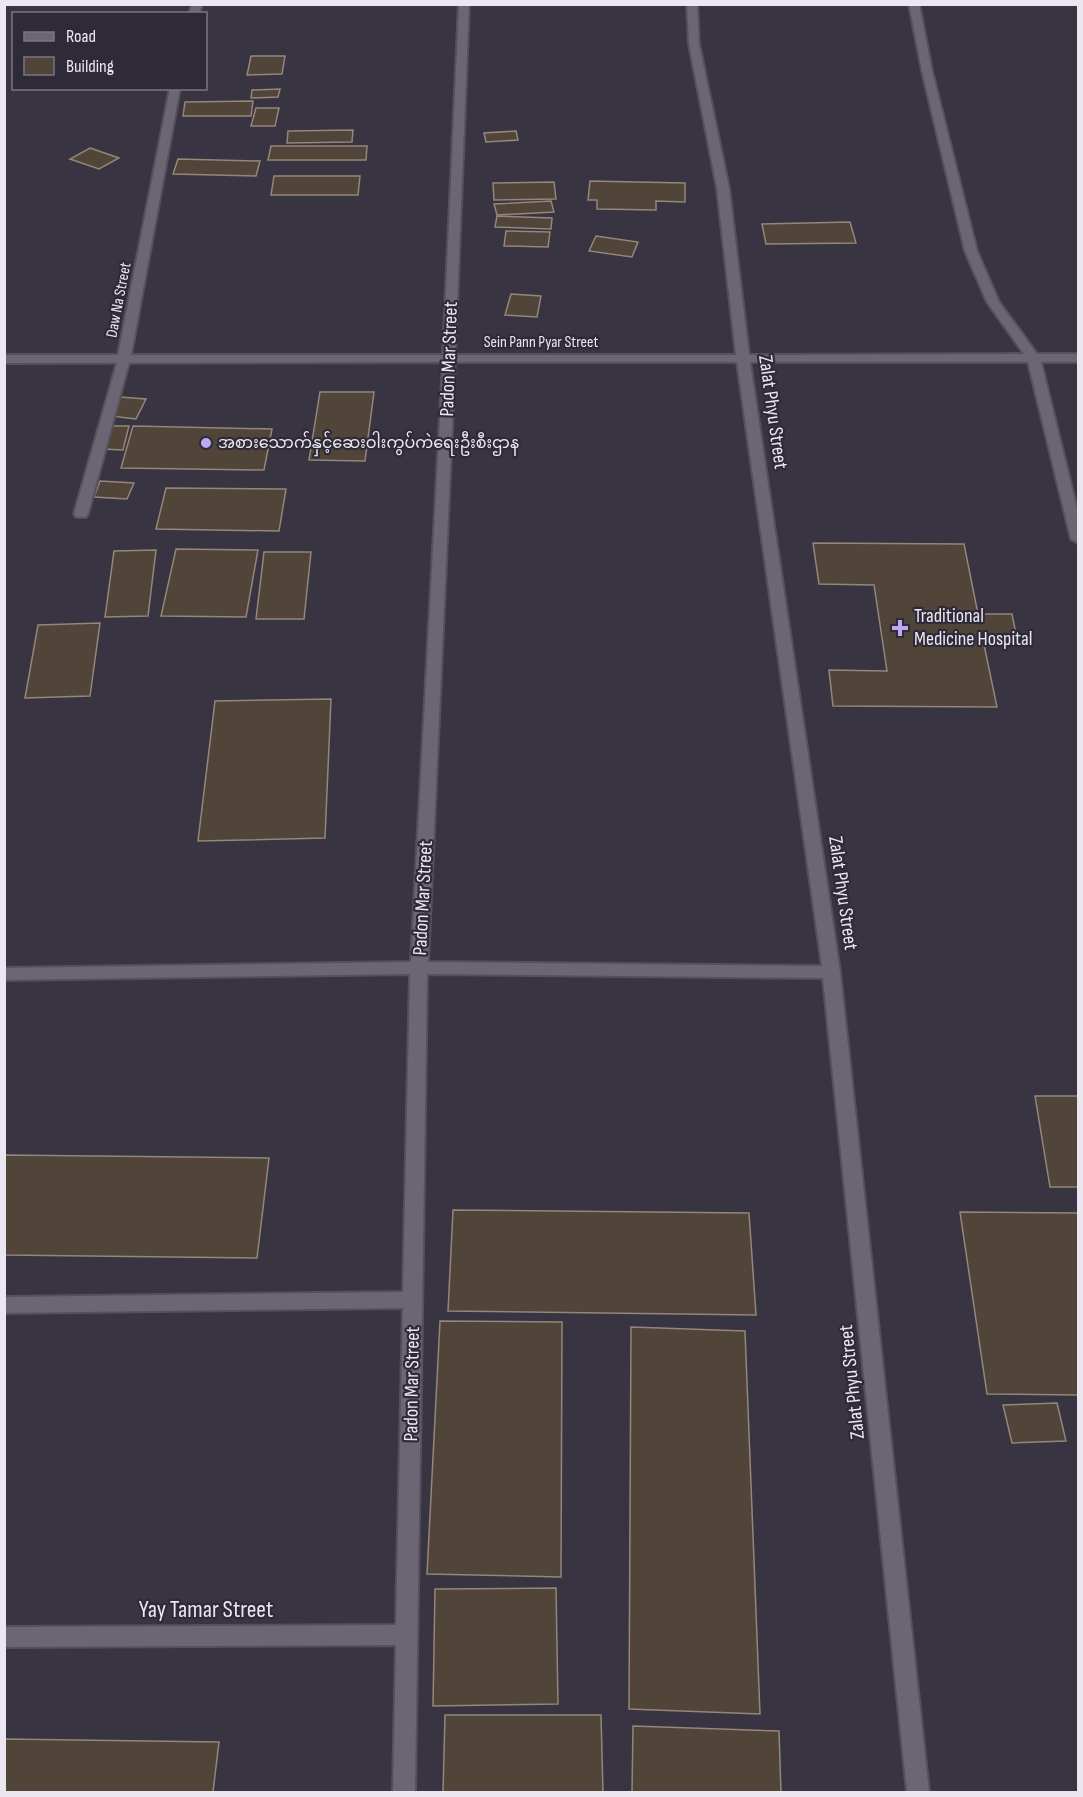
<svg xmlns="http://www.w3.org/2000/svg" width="1083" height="1797" font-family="'Sofia Sans Condensed','Noto Sans Myanmar',sans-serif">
	<rect width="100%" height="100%" fill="#393442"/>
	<g fill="#51453a" stroke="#94867a" stroke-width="1.5">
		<polygon points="251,56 285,56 282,74 247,75"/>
		<polygon points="280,89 278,97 251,98 252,90"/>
		<polygon points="253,101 251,116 183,116 185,102"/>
		<polygon points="256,108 279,108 275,126 251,126"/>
		<polygon points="353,130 352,142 287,143 288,131"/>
		<polygon points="516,131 518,140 486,142 484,133"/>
		<polygon points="271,146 367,146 366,160 268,160"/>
		<polygon points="90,148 119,158 99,169 70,159"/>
		<polygon points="178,159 260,161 256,176 173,174"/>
		<polygon points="274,176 360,176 358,195 271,195"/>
		<polygon points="590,181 685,183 685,202 656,201 656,210 597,209 597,200 588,200"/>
		<polygon points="554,182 556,199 494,200 493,183"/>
		<polygon points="551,201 554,212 497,215 494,204"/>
		<polygon points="497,216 552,218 551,229 495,227"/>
		<polygon points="850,222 856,243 766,244 762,224"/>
		<polygon points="506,231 550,232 548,247 504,246"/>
		<polygon points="596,236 638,242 632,257 589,251"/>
		<polygon points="511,294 541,296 537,317 505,315"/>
		<polygon points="320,392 374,392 365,461 309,460"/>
		<polygon points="120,397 146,399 136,419 110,416"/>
		<polygon points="108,426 129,426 123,450 102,449"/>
		<polygon points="133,426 272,429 264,470 121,468"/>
		<polygon points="100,481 134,483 127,499 94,497"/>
		<polygon points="166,488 286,489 279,531 156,529"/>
		<polygon points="813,543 964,544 978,614 1012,614 1017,639 983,640 997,707 833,706 829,670 887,671 874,585 819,584"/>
		<polygon points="176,549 258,550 246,617 161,616"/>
		<polygon points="156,550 148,616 105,617 114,551"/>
		<polygon points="264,552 311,552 304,619 256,619"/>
		<polygon points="100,623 90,696 25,698 38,625"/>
		<polygon points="331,699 325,838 198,841 215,701"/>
		<polygon points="1035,1096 1078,1096 1078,1187 1050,1187"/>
		<polygon points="4,1155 269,1158 257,1258 4,1255"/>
		<polygon points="453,1210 749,1213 756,1315 448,1311"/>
		<polygon points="960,1212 1078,1213 1078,1395 987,1394"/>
		<polygon points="440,1321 562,1322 561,1577 427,1574"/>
		<polygon points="631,1327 745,1331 760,1714 629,1709"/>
		<polygon points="1057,1403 1066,1441 1012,1443 1003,1405"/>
		<polygon points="556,1588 558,1704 433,1706 435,1589"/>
		<polygon points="445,1715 601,1715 603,1792 443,1792"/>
		<polygon points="633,1726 779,1731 781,1792 632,1792"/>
		<polygon points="4,1739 219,1742 213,1792 4,1792"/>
	</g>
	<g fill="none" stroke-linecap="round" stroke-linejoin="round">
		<g stroke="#55505c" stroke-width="4">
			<polygon id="service" points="124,355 130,359 88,514 86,517 76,517 74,514 118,359"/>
		</g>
		<g stroke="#55505c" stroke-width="4">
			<g id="minor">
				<polygon points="192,4 202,4 199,14 189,14"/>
				<path d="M459 4H469L455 355H736L717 188 689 44 687 4H697L699 44 729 188 749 355 1024 354 987 302 965 251 922 71 909 4H919L932 71 977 251 999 302 1037 354H1078V362H1041L1078 513V543L1071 539 1028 362H750L840 972 929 1792H907L823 978 427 974 415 1792H393L396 1645 4 1647V1627L396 1625 403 1308 4 1313V1297L403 1292 410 974 4 980V968L411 962 443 362 4 363V355H118L170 88H180L131 355H443ZM455 362H737L822 966 428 962Z"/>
			</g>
		</g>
		<use href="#service" fill="#6b6574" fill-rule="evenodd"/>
		<use href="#minor" fill="#6b6574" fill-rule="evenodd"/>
	</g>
	<g fill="#bea9f5" stroke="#2f2a37" stroke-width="2">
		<circle cx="206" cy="443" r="6"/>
		<path d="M897 619h6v6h6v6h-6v6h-6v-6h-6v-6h6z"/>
	</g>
	<g text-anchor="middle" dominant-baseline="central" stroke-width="4.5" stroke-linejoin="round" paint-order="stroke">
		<g font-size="16" fill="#eae7f0" stroke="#2f2a37">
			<text transform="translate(119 300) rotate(-79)">Daw Na Street</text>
			<text x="541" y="342">Sein Pann Pyar Street</text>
		</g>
		<g font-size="16" fill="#eae7f0" stroke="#2f2a37" text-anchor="start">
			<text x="218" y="443">အစားသောက်နှင့်ဆေးဝါးကွပ်ကဲရေးဦးစီးဌာန</text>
		</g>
		<g font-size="20" fill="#eae7f0" stroke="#2f2a37">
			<text transform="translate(449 359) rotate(-88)">Padon Mar Street</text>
			<text transform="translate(773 412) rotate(82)">Zalat Phyu Street</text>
			<text transform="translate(843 893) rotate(82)">Zalat Phyu Street</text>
			<text transform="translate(423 898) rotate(-87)">Padon Mar Street</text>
			<text transform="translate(852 1382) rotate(-96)">Zalat Phyu Street</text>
			<text transform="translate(412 1384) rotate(-89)">Padon Mar Street</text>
		</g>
		<g font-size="20" fill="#eae7f0" stroke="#2f2a37" text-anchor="start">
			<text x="914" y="616">Traditional<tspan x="914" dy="23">Medicine Hospital</tspan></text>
		</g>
		<g font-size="24" fill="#eae7f0" stroke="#2f2a37">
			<text x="206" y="1609">Yay Tamar Street</text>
		</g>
	</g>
	<rect width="1083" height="1797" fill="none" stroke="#eae7f0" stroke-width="12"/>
	<rect x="12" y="12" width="195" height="78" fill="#2f2a37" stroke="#7a7681" stroke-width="1.5"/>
	<rect x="24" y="32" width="30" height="9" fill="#6b6574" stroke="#7a7681" stroke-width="1.5"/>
	<text x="66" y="42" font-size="18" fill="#eae7f0">Road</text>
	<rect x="24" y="57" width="30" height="18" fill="#51453a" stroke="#7a7681" stroke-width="1.5"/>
	<text x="66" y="72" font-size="18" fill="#eae7f0">Building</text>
</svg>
